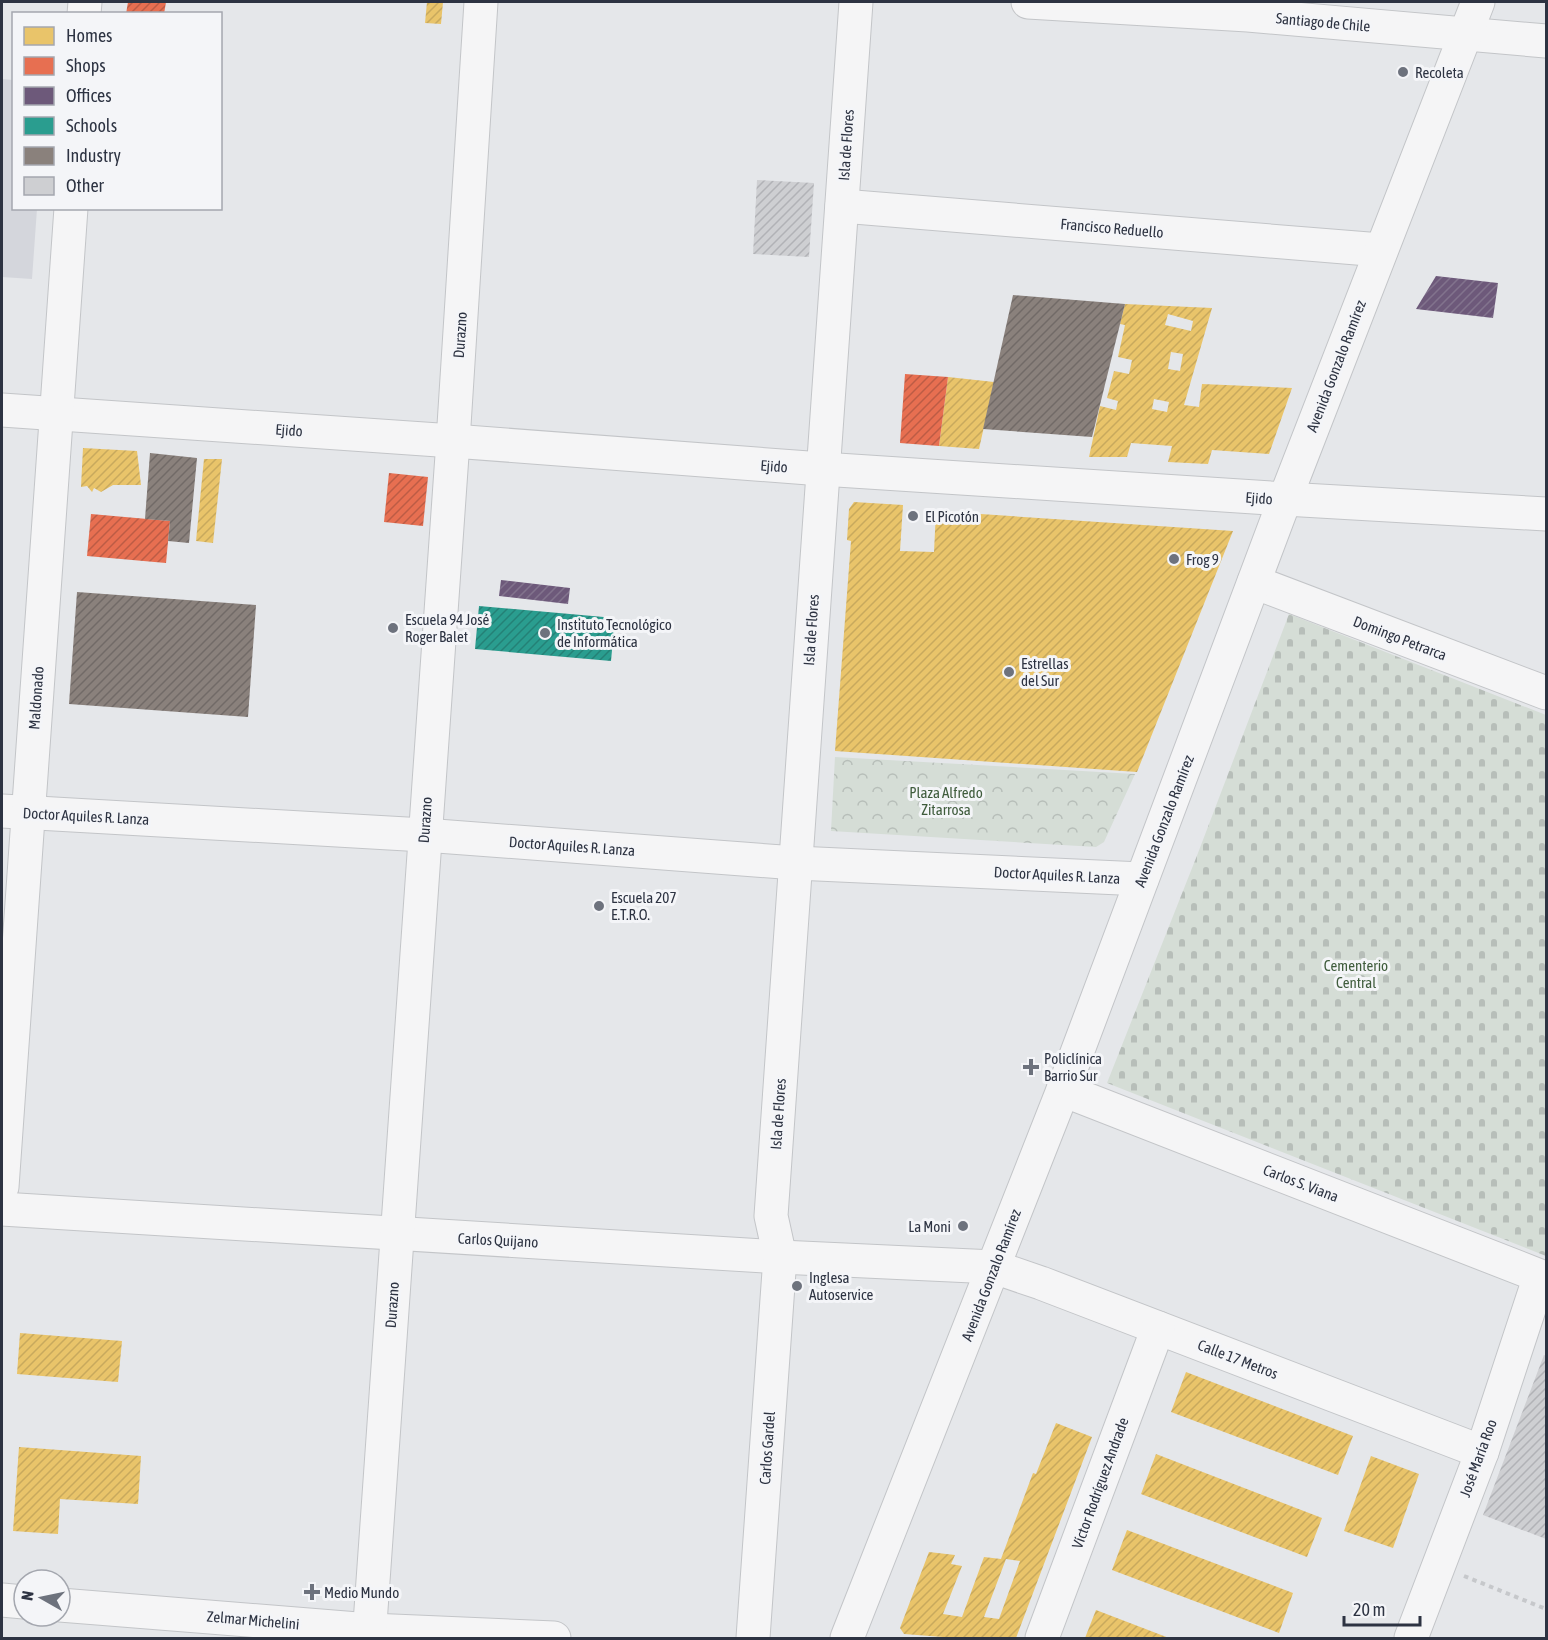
<svg xmlns="http://www.w3.org/2000/svg" width="1548" height="1640" font-family="'Asap Condensed',sans-serif">
	<defs>
		<pattern id="forest-crowns" width="20" height="18" patternUnits="userSpaceOnUse" patternTransform="scale(1.5)"><rect width="20" height="18" fill="#d5ddd6"/><path d="M2 6a3 3 0 1 1 6 0M12 15a3 3 0 1 1 6 0" fill="none" stroke="#b7beb9"/></pattern>
		<pattern id="cemetery-stones" width="16" height="16" patternUnits="userSpaceOnUse" patternTransform="scale(1.5)"><rect width="16" height="16" fill="#d5ddd6"/><path d="M2 7V4a2 2 0 0 1 4 0v3zM10 15v-3a2 2 0 0 1 4 0v3z" fill="#b7beb9"/></pattern>
		<pattern id="homes-hatch" width="6" height="6" patternUnits="userSpaceOnUse" patternTransform="scale(1.5)"><rect width="6" height="6" fill="#e9c46a"/><path d="M-1 1l2-2M0 6l6-6M5 7l2-2" fill="none" stroke="#c8a95d"/></pattern>
		<pattern id="shops-hatch" width="6" height="6" patternUnits="userSpaceOnUse" patternTransform="scale(1.5)"><rect width="6" height="6" fill="#e76f51"/><path d="M-1 1l2-2M0 6l6-6M5 7l2-2" fill="none" stroke="#bc5c45"/></pattern>
		<pattern id="offices-hatch" width="6" height="6" patternUnits="userSpaceOnUse" patternTransform="scale(1.5)"><rect width="6" height="6" fill="#6d597a"/><path d="M-1 1l2-2M0 6l6-6M5 7l2-2" fill="none" stroke="#82738d"/></pattern>
		<pattern id="schools-hatch" width="6" height="6" patternUnits="userSpaceOnUse" patternTransform="scale(1.5)"><rect width="6" height="6" fill="#2a9d8f"/><path d="M-1 1l2-2M0 6l6-6M5 7l2-2" fill="none" stroke="#248176"/></pattern>
		<pattern id="industry-hatch" width="6" height="6" patternUnits="userSpaceOnUse" patternTransform="scale(1.5)"><rect width="6" height="6" fill="#8a817c"/><path d="M-1 1l2-2M0 6l6-6M5 7l2-2" fill="none" stroke="#716a67"/></pattern>
		<pattern id="building-hatch" width="6" height="6" patternUnits="userSpaceOnUse" patternTransform="scale(1.5)"><rect width="6" height="6" fill="#cecfd2"/><path d="M-1 1l2-2M0 6l6-6M5 7l2-2" fill="none" stroke="#b1b2b6"/></pattern>
	</defs>
	<rect width="100%" height="100%" fill="#e5e7ea"/>
	<polygon fill="#d4d6dc" points="2,79 13,80 14,208 37,209 32,279 2,277"/>
	<polygon fill="url(#forest-crowns)" points="835,757 1135,774 1104,842 1096,847 831,831"/>
	<polygon fill="url(#cemetery-stones)" points="1289,614 1546,715 1546,1256 1107,1083 1198,853"/>
	<g fill="url(#homes-hatch)" fill-rule="evenodd">
		<polygon points="427,2 443,2 441,24 425,23"/>
		<path d="M1125 304 1212 308 1184 405 1199 407 1202 384 1292 388 1269 454 1212 450 1208 464 1168 462 1172 446 1131 443 1127 457H1089L1100 406 1116 410 1118 401 1107 398 1114 371 1129 374 1132 360 1118 357 1125 325 1120 324ZM1168 314 1193 321 1191 331 1165 325ZM1171 352 1183 354 1180 371 1168 369ZM1154 399 1169 402 1167 412 1152 409Z"/>
		<polygon points="948,377 994,382 979,449 939,446"/>
		<polygon points="83,448 137,451 141,485 113,485 101,492 94,488 92,492 87,486 81,487"/>
		<polygon points="204,459 222,459 213,543 196,541"/>
		<polygon points="854,502 903,505 900,551 934,552 936,511 1233,531 1137,772 835,751 851,541 847,540 849,509"/>
		<polygon points="20,1333 122,1341 118,1382 17,1374"/>
		<polygon points="1186,1372 1353,1436 1338,1475 1171,1412"/>
		<path d="M1056 1423 1092 1437 1016 1638H956L904 1634 900 1628 929 1552 955 1555 951 1564 962 1566 943 1614 962 1617 984 1557 1001 1559 1033 1473 1036 1474ZM1006 1559 1020 1561 999 1619 984 1617Z"/>
		<polygon points="19,1447 141,1456 138,1504 60,1499 58,1534 13,1531"/>
		<polygon points="1156,1454 1322,1518 1307,1557 1141,1494"/>
		<polygon points="1371,1456 1419,1474 1393,1548 1344,1531"/>
		<polygon points="1127,1530 1293,1593 1279,1633 1112,1570"/>
		<polygon points="1096,1610 1169,1638 1085,1638"/>
	</g>
	<g fill="url(#shops-hatch)">
		<polygon points="128,2 166,2 164,14 126,14"/>
		<polygon points="905,374 948,377 939,446 900,443"/>
		<polygon points="389,473 428,477 423,526 384,522"/>
		<polygon points="91,514 170,521 166,563 87,556"/>
	</g>
	<g fill="url(#offices-hatch)">
		<polygon points="1436,276 1498,283 1493,318 1416,309"/>
		<polygon points="501,580 570,588 568,604 499,596"/>
	</g>
	<polygon fill="url(#schools-hatch)" points="479,606 615,618 611,661 475,649"/>
	<g fill="url(#industry-hatch)">
		<polygon points="1013,295 1125,304 1092,437 983,429"/>
		<polygon points="150,453 197,458 189,543 168,541 170,521 145,519"/>
		<polygon points="77,592 256,605 248,717 69,704"/>
	</g>
	<g fill="url(#building-hatch)">
		<polygon points="757,180 814,183 809,257 753,254"/>
		<polygon points="1544,1355 1546,1356 1546,1539 1483,1515"/>
	</g>
	<g fill="none" stroke-linecap="round" stroke-linejoin="round">
		<g stroke="#c3c5c8" stroke-width="35">
			<g id="minor">
				<polyline points="1028,2 1248,15 1546,41"/>
				<polyline points="84,14 85,2"/>
				<polyline points="842,206 1381,250"/>
				<polyline points="2,410 453,441 822,469 1285,499 1546,514"/>
				<polyline points="1254,582 1546,693"/>
				<polyline points="2,811 424,835 796,863 1142,879"/>
				<polyline points="1063,1090 1540,1276 1482,1452 1411,1638"/>
				<polyline points="2,1187 71,208"/>
				<polyline points="2,1209 780,1257 994,1267 1041,1283 1482,1452"/>
				<polyline points="2,1600 24,1602"/>
				<polyline points="60,1605 370,1630 554,1638"/>
				<polyline points="369,1638 453,441 481,2"/>
				<polyline points="753,1638 780,1257 771,1216 856,2"/>
				<polyline points="847,1638 1063,1090 1285,499 1478,2"/>
				<polyline points="1042,1638 1158,1328"/>
			</g>
		</g>
		<polyline stroke="#c6c8cb" stroke-width="4" stroke-dasharray="4.5 4.5" stroke-linecap="butt" points="1464,1576 1546,1609"/>
		<use href="#minor" stroke="#f5f5f6" stroke-width="33"/>
	</g>
	<g fill="#6d727d" stroke="#f4f5f8" stroke-width="2">
		<circle cx="1403" cy="72" r="6"/>
		<circle cx="913" cy="516" r="6"/>
		<circle cx="1174" cy="559" r="6"/>
		<circle cx="393" cy="628" r="6"/>
		<circle cx="545" cy="633" r="6"/>
		<circle cx="1009" cy="672" r="6"/>
		<circle cx="599" cy="906" r="6"/>
		<path d="M1028 1058h6v6h6v6h-6v6h-6v-6h-6v-6h6z"/>
		<circle cx="963" cy="1226" r="6"/>
		<circle cx="797" cy="1286" r="6"/>
		<path d="M309 1583h6v6h6v6h-6v6h-6v-6h-6v-6h6z"/>
	</g>
	<g text-anchor="middle" dominant-baseline="central" stroke-width="6" stroke-linejoin="round" paint-order="stroke">
		<g font-size="15" fill="#2d3342" stroke="#f4f5f8">
			<text transform="translate(1323 22) rotate(5)">Santiago de Chile</text>
			<text transform="translate(846 145) rotate(-86)">Isla de Flores</text>
			<text transform="translate(1112 228) rotate(5)">Francisco Reduello</text>
			<text transform="translate(460 335) rotate(-86)">Durazno</text>
			<text transform="translate(1336 366) rotate(-69)">Avenida Gonzalo Ramírez</text>
			<text transform="translate(289 430) rotate(4)">Ejido</text>
			<text transform="translate(774 466) rotate(4)">Ejido</text>
			<text transform="translate(1259 498) rotate(4)">Ejido</text>
			<text transform="translate(811 630) rotate(-86)">Isla de Flores</text>
			<text transform="translate(1400 638) rotate(21)">Domingo Petrarca</text>
			<text transform="translate(36 698) rotate(-86)">Maldonado</text>
			<text transform="translate(86 816) rotate(3)">Doctor Aquiles R. Lanza</text>
			<text transform="translate(425 820) rotate(-86)">Durazno</text>
			<text transform="translate(1164 821) rotate(-69)">Avenida Gonzalo Ramírez</text>
			<text transform="translate(572 846) rotate(4)">Doctor Aquiles R. Lanza</text>
			<text transform="translate(1057 875) rotate(3)">Doctor Aquiles R. Lanza</text>
			<text transform="translate(778 1114) rotate(-86)">Isla de Flores</text>
			<text transform="translate(1301 1183) rotate(21)">Carlos S. Viana</text>
			<text transform="translate(498 1240) rotate(3)">Carlos Quijano</text>
			<text transform="translate(991 1275) rotate(-69)">Avenida Gonzalo Ramírez</text>
			<text transform="translate(392 1305) rotate(-86)">Durazno</text>
			<text transform="translate(1238 1359) rotate(21)">Calle 17 Metros</text>
			<text transform="translate(767 1448) rotate(-86)">Carlos Gardel</text>
			<text transform="translate(1478 1458) rotate(-70)">José María Roo</text>
			<text transform="translate(1100 1483) rotate(-70)">Víctor Rodríguez Andrade</text>
			<text transform="translate(253 1620) rotate(5)">Zelmar Michelini</text>
		</g>
		<g font-size="15" fill="#2d3342" stroke="#f4f5f8" text-anchor="start">
			<text x="1415" y="72">Recoleta</text>
			<text x="925" y="516">El Picotón</text>
			<text x="1186" y="559">Frog 9</text>
			<text x="405" y="619">Escuela 94 José<tspan x="405" dy="17">Roger Balet</tspan></text>
			<text x="557" y="624">Instituto Tecnológico<tspan x="557" dy="17">de Informática</tspan></text>
			<text x="1021" y="663">Estrellas<tspan x="1021" dy="17">del Sur</tspan></text>
			<text x="611" y="897">Escuela 207<tspan x="611" dy="17">E.T.R.O.</tspan></text>
			<text x="1044" y="1058">Policlínica<tspan x="1044" dy="17">Barrio Sur</tspan></text>
			<text x="951" y="1226" text-anchor="end">La Moni</text>
			<text x="809" y="1277">Inglesa<tspan x="809" dy="17">Autoservice</tspan></text>
			<text x="324" y="1592">Medio Mundo</text>
		</g>
		<g font-size="15" fill="#3f5c3c" stroke="#f4f5f8">
			<text x="946" y="792">Plaza Alfredo<tspan x="946" dy="17">Zitarrosa</tspan></text>
			<text x="1356" y="965">Cementerio<tspan x="1356" dy="17">Central</tspan></text>
		</g>
	</g>
	<rect width="1548" height="1640" fill="none" stroke="#2d3342" stroke-width="6"/>
	<rect x="12" y="12" width="210" height="198" fill="#f4f5f8" stroke="#a4a7af" stroke-width="1.5"/>
	<rect x="24" y="27" width="30" height="18" fill="#e9c46a" stroke="#a4a7af" stroke-width="1.5"/>
	<text x="66" y="42" font-size="18" fill="#2d3342">Homes</text>
	<rect x="24" y="57" width="30" height="18" fill="#e76f51" stroke="#a4a7af" stroke-width="1.5"/>
	<text x="66" y="72" font-size="18" fill="#2d3342">Shops</text>
	<rect x="24" y="87" width="30" height="18" fill="#6d597a" stroke="#a4a7af" stroke-width="1.5"/>
	<text x="66" y="102" font-size="18" fill="#2d3342">Offices</text>
	<rect x="24" y="117" width="30" height="18" fill="#2a9d8f" stroke="#a4a7af" stroke-width="1.5"/>
	<text x="66" y="132" font-size="18" fill="#2d3342">Schools</text>
	<rect x="24" y="147" width="30" height="18" fill="#8a817c" stroke="#a4a7af" stroke-width="1.5"/>
	<text x="66" y="162" font-size="18" fill="#2d3342">Industry</text>
	<rect x="24" y="177" width="30" height="18" fill="#cecfd2" stroke="#a4a7af" stroke-width="1.5"/>
	<text x="66" y="192" font-size="18" fill="#2d3342">Other</text>
	<g transform="translate(42 1598) rotate(279)"><circle r="28" fill="#f4f5f8" stroke="#a4a7af" stroke-width="1.5"/>
	<path d="M0-4.5L10 22L0 15L-10 22Z" fill="#6d727d"/>
	<text y="-9" font-size="16" font-weight="bold" text-anchor="middle" fill="#2d3342">N</text>
	</g>
	<path d="M1344 1616v9h76v-9" fill="none" stroke="#2d3342" stroke-width="3"/>
	<text x="1353" y="1616" font-size="18" fill="#2d3342" stroke="#f4f5f8" stroke-width="4.5" paint-order="stroke">20 m</text>
</svg>
